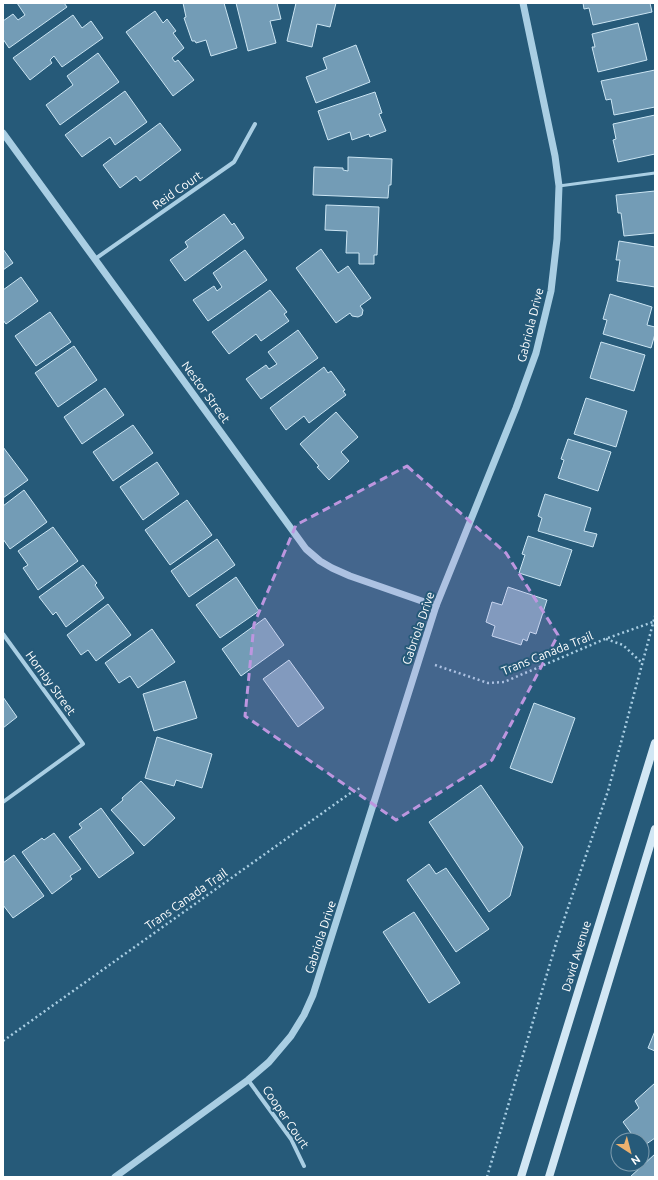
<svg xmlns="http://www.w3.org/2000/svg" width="658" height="1180" font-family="Ubuntu,sans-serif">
	<rect width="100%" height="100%" fill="#265a79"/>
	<g fill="#739cb6" stroke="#cbe5f3">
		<polygon points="17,3 64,3 67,7 9,48 3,39 3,21 13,14 18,20 25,15"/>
		<polygon points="183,3 224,3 237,48 211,56 206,40 196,43 195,41 192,41 184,18 186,17"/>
		<polygon points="236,3 277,3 281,19 270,21 276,43 248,51"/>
		<polygon points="296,3 336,3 330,27 317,24 312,47 287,41"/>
		<polygon points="583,3 650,3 652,12 593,25 589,8 584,9"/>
		<polygon points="155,11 163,23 167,19 176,31 173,33 184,48 172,58 175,62 178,60 194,80 173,96 126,32"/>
		<polygon points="73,15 82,28 91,21 103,38 62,67 54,56 50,60 52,63 30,80 13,58"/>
		<polygon points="638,23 647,60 598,72 592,47 595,47 592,34"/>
		<polygon points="356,45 370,82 316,103 306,77 327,69 323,58"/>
		<polygon points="98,53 119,82 60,125 46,105 73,85 67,76"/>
		<polygon points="655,70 655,107 614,115 611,99 606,100 601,81"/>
		<polygon points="125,91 147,122 115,145 110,137 82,157 65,135"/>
		<polygon points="375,92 382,113 379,114 386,131 370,137 369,134 352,140 350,132 328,140 318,111"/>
		<polygon points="655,115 655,154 618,162 613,140 616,139 613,124"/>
		<polygon points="160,123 181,150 140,181 136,176 120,188 103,165"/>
		<polygon points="348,157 392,159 391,185 389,185 388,198 313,195 314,167 343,168 343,170 348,171"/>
		<polygon points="655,191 655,233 624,236 621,213 618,213 616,195"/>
		<polygon points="326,205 379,207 377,255 374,255 374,264 359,264 359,253 346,253 347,231 325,230"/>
		<polygon points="224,214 232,225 234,223 244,238 185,281 170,260 188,247 185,242"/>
		<polygon points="619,241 655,247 655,287 617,281 620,260 616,260"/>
		<polygon points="3,249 13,263 3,270"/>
		<polygon points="321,249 338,273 348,266 371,298 360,306 363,310 362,315 358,317 352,316 350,313 336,323 296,268"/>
		<polygon points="245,250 267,280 208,321 193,300 214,286 217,291 222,287 213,273"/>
		<polygon points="21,277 38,301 6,324 3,320 3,290"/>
		<polygon points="270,290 287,312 284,314 289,321 261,341 256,334 229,354 212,332"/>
		<polygon points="610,294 652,307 647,325 655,327 655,334 651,348 603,334 607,320 603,319"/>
		<polygon points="50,312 71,342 36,366 15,336"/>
		<polygon points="298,330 318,358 261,399 246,379 266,365 269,369 277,364 268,352"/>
		<polygon points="601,342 645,355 634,391 590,378"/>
		<polygon points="74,346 97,380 58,407 35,373"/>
		<polygon points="324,367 328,373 331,371 345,390 343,391 346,395 309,423 304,416 286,430 270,408"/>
		<polygon points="105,388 124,415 82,444 64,417"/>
		<polygon points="586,398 627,411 616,447 574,434"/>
		<polygon points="336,412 358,437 341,452 349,461 329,480 317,467 319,466 300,444"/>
		<polygon points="133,425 153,453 113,481 93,452"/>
		<polygon points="568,439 611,452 598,491 558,478 564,460 561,459"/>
		<polygon points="3,447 28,480 3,498"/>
		<polygon points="157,462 179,494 143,520 120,487"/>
		<polygon points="24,490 47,522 10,549 3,539 3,506"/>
		<polygon points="545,494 591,508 584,531 597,534 593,547 538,531 542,518 538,516"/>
		<polygon points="187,500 212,535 170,565 145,530"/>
		<polygon points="53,527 78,561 38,590 23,568 28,565 18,551"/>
		<polygon points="528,536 572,550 560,586 519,573 525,555 522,554"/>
		<polygon points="217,539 235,565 189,597 171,571"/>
		<polygon points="83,565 97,583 95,585 104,598 66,627 56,612 53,615 39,597"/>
		<polygon points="236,577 259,611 220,638 196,605"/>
		<polygon points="508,587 547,600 536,634 530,632 527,641 523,639 521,645 492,636 495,626 486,622 492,602 502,605"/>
		<polygon points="108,604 131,635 96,661 88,650 81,655 67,635"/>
		<polygon points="265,618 284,645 241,676 222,649"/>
		<polygon points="152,629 175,662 138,688 130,676 119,683 105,663"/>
		<polygon points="289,660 324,708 298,727 263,679"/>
		<polygon points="185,681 197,718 154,731 143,694"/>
		<polygon points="3,697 17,717 3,728"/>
		<polygon points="534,703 575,718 552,783 510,768"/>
		<polygon points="157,737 212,754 202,788 176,780 174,786 145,778"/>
		<polygon points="141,781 175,818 144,846 111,810 123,800 122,798"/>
		<polygon points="481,785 523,847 510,896 489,912 429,822"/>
		<polygon points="101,808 134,853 99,878 69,837 82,828 79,824"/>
		<polygon points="54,833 81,869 70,876 72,879 52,894 22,852 42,838 44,840"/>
		<polygon points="14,855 44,896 13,918 3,905 3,863"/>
		<polygon points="429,864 436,874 446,868 489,929 456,952 407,880"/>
		<polygon points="414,912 460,983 429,1003 383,932"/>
		<polygon points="655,1031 655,1051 648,1048"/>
		<polygon points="655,1083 655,1138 642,1147 642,1140 636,1140 623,1122 639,1108 635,1101"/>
		<polygon points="655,1154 655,1177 630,1177"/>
	</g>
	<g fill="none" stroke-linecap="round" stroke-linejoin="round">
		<g stroke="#a9cee3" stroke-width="2.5" stroke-dasharray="2 3" stroke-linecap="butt">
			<polyline points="606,639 623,645 642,663"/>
			<polyline points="435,665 488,683 504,682 605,639 653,622"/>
			<polyline points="3,1041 349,794 360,788"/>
			<polyline points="487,1177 557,940 608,791 655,616"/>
		</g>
		<polyline stroke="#a9cee3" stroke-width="3" points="559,186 655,173"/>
		<g stroke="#a9cee3" stroke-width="4">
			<polyline points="95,259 234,162 255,124"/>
			<polyline points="3,634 83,744 3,802"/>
			<polyline points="248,1080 291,1139 304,1166"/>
		</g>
		<g stroke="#a9cee3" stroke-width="7">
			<polyline points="3,133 306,549 320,561 332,568 350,576 436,606"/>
			<polyline points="115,1177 248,1080 269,1062 291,1036 304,1015 313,995 436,606 516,408 536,353 551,291 557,239 559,186 555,156 523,3"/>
		</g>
		<g stroke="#d2e7f4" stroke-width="8">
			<polyline points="521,1177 655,743"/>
			<polyline points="549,1177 655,829"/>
		</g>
	</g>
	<path fill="#bd96df" fill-opacity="0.2" stroke="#bd96df" stroke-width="3" stroke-dasharray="8 5" stroke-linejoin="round" d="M407 466 506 553 558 635 492 760 396 820 245 716 254 624 296 525Z"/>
	<g text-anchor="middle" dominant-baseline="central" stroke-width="4" stroke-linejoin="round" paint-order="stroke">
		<g font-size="12" fill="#fff" stroke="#265a79">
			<text transform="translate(177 190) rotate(-35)">Reid Court</text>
			<text transform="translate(530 325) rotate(-76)">Gabriola Drive</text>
			<text transform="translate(206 392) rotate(54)">Nestor Street</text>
			<text transform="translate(418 628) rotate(-71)">Gabriola Drive</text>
			<text transform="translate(547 653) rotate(-22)">Trans Canada Trail</text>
			<text transform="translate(51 683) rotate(54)">Hornby Street</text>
			<text transform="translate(186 899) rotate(-35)">Trans Canada Trail</text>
			<text transform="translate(320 937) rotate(-72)">Gabriola Drive</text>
			<text transform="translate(576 956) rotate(-73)">David Avenue</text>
			<text transform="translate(286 1117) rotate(56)">Cooper Court</text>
		</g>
	</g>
	<rect width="658" height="1180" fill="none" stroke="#ffffff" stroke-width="8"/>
	<g transform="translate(630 1152) rotate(144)"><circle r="19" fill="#265a79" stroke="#7d9caf"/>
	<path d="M0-3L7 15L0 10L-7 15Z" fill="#ecb16f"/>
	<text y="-6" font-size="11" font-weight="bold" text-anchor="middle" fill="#ffffff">N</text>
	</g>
</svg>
